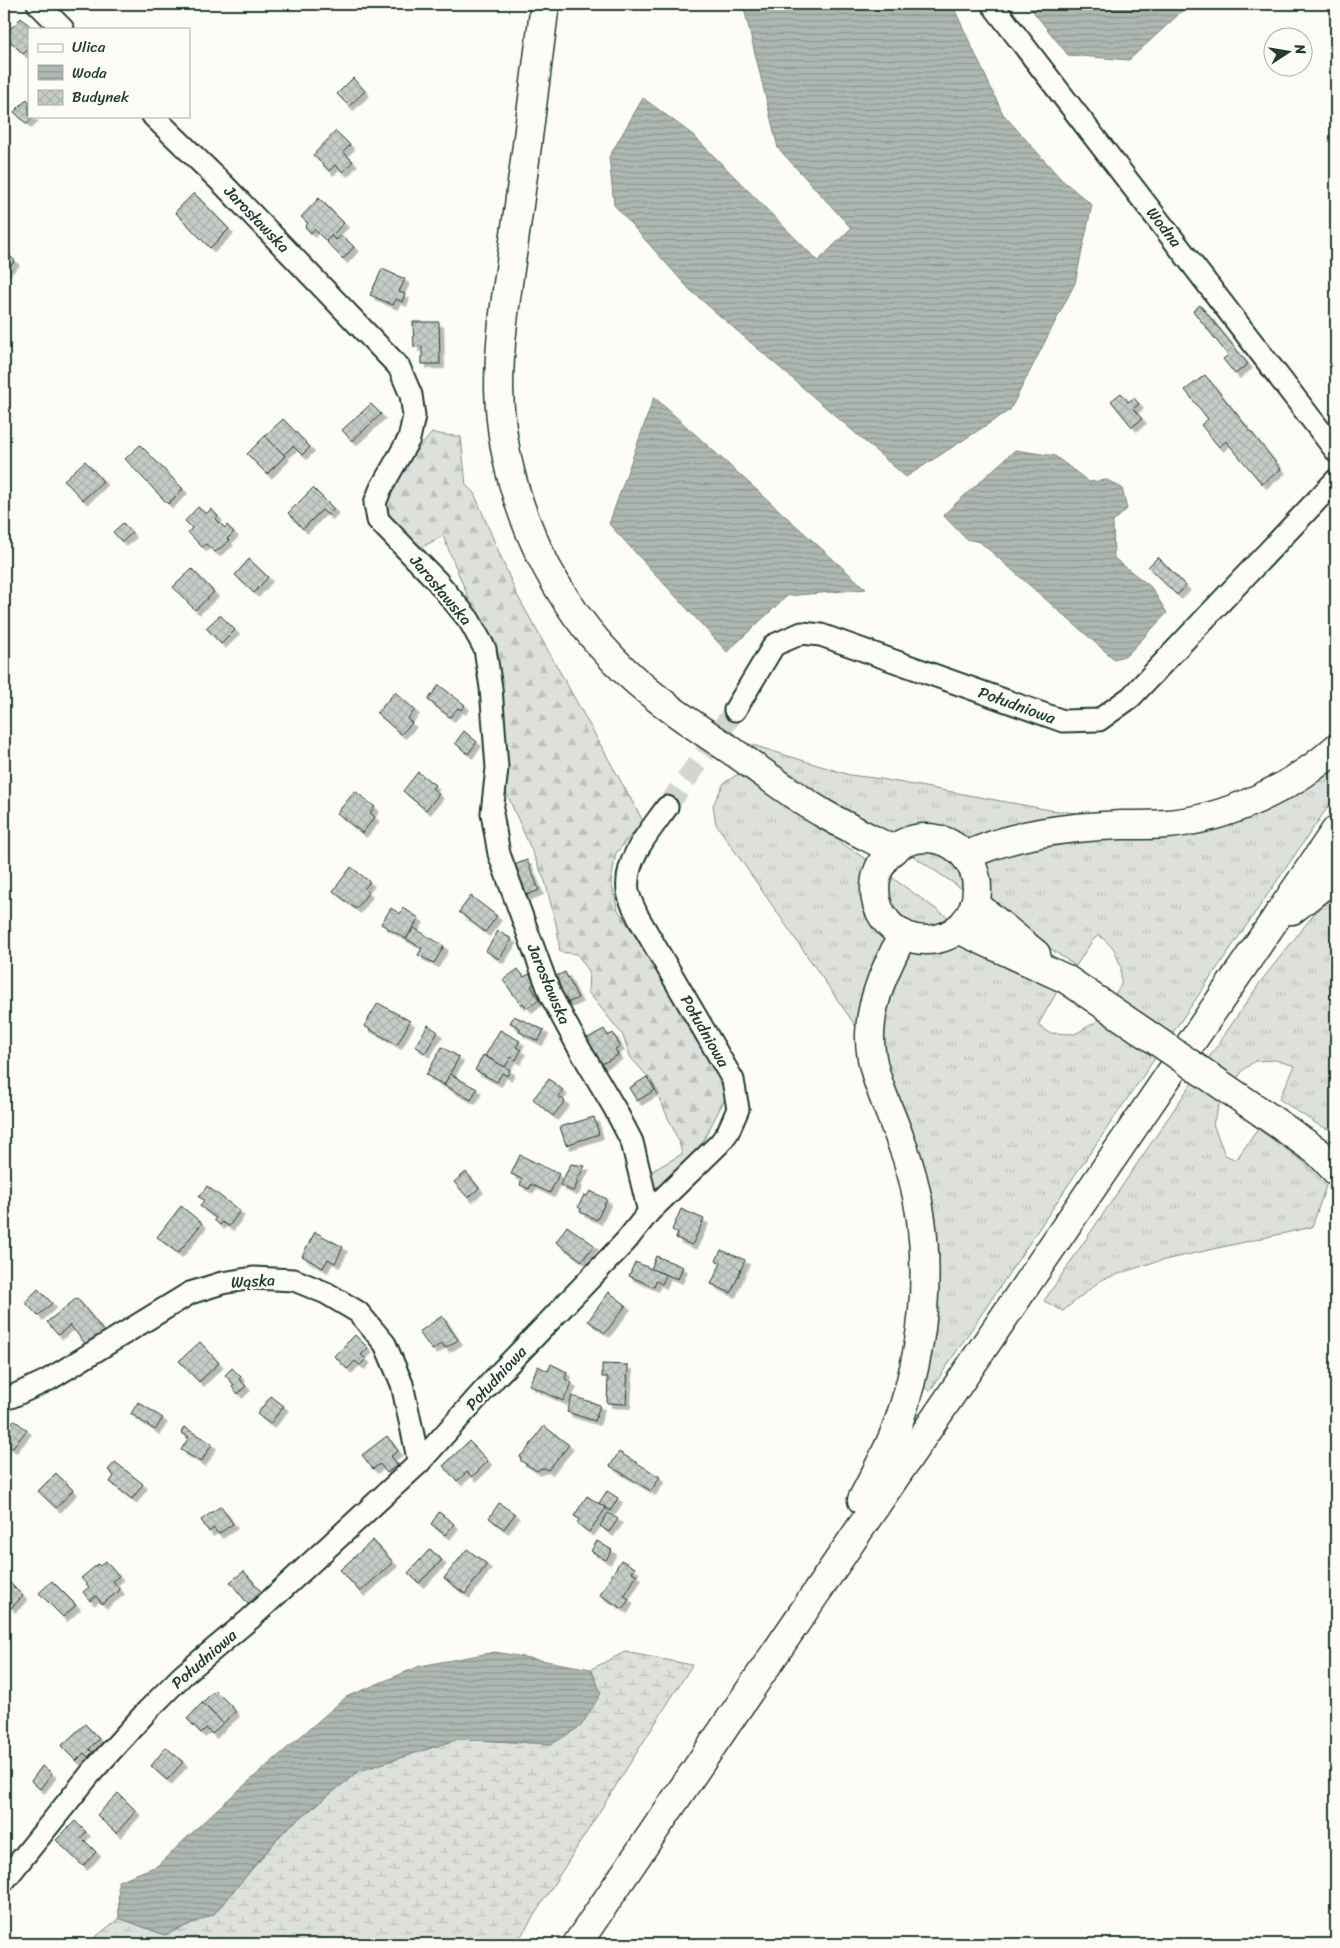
<svg xmlns="http://www.w3.org/2000/svg" width="1340" height="1948" font-family="Sriracha,sans-serif">
	<defs>
		<pattern id="grass-tufts" width="24" height="20" patternUnits="userSpaceOnUse" patternTransform="scale(1.25)"><rect width="24" height="20" fill="#dde0db"/><path d="M3 7l-1-3M5 7V3M7 7l1-3M15 17l-1-3M17 17v-4M19 17l1-3" fill="none" stroke="#bdc1bd"/></pattern>
		<pattern id="forest-firs" width="22" height="20" patternUnits="userSpaceOnUse" patternTransform="scale(1.25)"><rect width="22" height="20" fill="#dde0db"/><path d="M5 1l3.5 6h-7zM16 11l3.5 6h-7z" fill="#bdc1bd"/></pattern>
		<pattern id="wetland-marsh" width="20" height="14" patternUnits="userSpaceOnUse" patternTransform="scale(1.25)"><rect width="20" height="14" fill="#dde0db"/><path d="M1 5h8M5 5V1M11 12h8M15 12V8" fill="none" stroke="#bdc1bd"/></pattern>
		<pattern id="water-rules" width="6" height="5" patternUnits="userSpaceOnUse" patternTransform="scale(1.25)"><rect width="6" height="5" fill="#aeb8b1"/><path d="M0 2.5h6" fill="none" stroke="#8d9791"/></pattern>
		<pattern id="building-cross-hatch" width="8" height="8" patternUnits="userSpaceOnUse" patternTransform="scale(1.25)"><rect width="8" height="8" fill="#c6cdc7"/><path d="M0 0l8 8M0 8l8-8" fill="none" stroke="#aab1ac"/></pattern>
		<filter id="shadow"><feDropShadow dx="4.5" dy="4.5" stdDeviation="0" flood-color="#0004"/></filter>
	</defs>
	<rect width="100%" height="100%" fill="#fdfcf7"/>
	<filter id="ink" filterUnits="userSpaceOnUse"><feTurbulence type="fractalNoise" baseFrequency=".02" numOctaves="2"/><feDisplacementMap in="SourceGraphic" scale="10" xChannelSelector="R" yChannelSelector="G"/><feConvolveMatrix kernelMatrix="1 2 1 2 8 2 1 2 1" color-interpolation-filters="sRGB"/></filter>
	<g filter="url(#ink)">
		<g fill="url(#grass-tufts)" stroke="#7e8e88">
			<polygon points="746,743 850,775 881,779 1050,810 1105,816 1134,816 1223,803 1336,755 1336,795 1079,1169 930,1391 922,1385 905,1117 857,1028 716,824 713,805 724,783 738,774 870,862 981,941 1058,990 1038,1025 1049,1033 1075,1034 1096,1022 1121,985 1121,967 1114,949 1099,935 1092,941 1076,966"/>
			<polygon points="1336,894 1336,1132 1320,1126 1279,1099 1295,1066 1275,1060 1255,1061 1243,1070 1219,1105 1213,1124 1225,1155 1236,1160 1258,1129 1303,1161 1326,1186 1312,1227 1151,1263 1101,1280 1063,1311 1044,1301 1261,981 1315,913"/>
		</g>
		<polygon fill="url(#forest-firs)" stroke="#7e8e88" points="432,433 461,437 466,485 474,493 516,593 643,821 616,853 611,882 618,910 711,1052 729,1091 699,1149 655,1194 650,1183 652,1171 682,1154 679,1142 651,1080 631,1058 622,1034 588,992 589,971 577,954 560,952 557,928 545,881 503,785 473,609 443,536 422,547 397,530 382,499 412,456"/>
		<polygon fill="url(#wetland-marsh)" stroke="#7e8e88" points="625,1652 692,1665 516,1944 87,1944 119,1918 165,1935 214,1914 285,1830 359,1771 459,1739 552,1744 601,1693 591,1669"/>
		<g fill="url(#water-rules)" stroke="#75877f">
			<polygon points="743,4 952,4 1003,114 1061,179 1092,205 1075,283 1010,410 906,477 690,290 614,205 609,157 643,98 693,135 818,261 851,228 778,148"/>
			<polygon points="1027,4 1190,4 1129,60 1068,55"/>
			<polygon points="654,397 866,589 787,596 727,652 609,524"/>
			<polygon points="1015,450 1055,456 1089,482 1107,480 1122,488 1127,509 1113,522 1114,558 1151,587 1167,613 1127,655 1114,659 980,542 966,539 943,515"/>
			<polygon points="495,1652 591,1669 601,1693 581,1726 552,1744 459,1739 359,1771 285,1830 214,1914 165,1935 119,1918 118,1881 157,1866 216,1810 346,1697 420,1666"/>
		</g>
		<g fill="url(#building-cross-hatch)" stroke="#1f3d34" filter="url(#shadow)">
			<polygon points="21,18 33,29 29,29 29,48 23,54 4,35"/>
			<polygon points="353,78 365,91 349,106 337,94"/>
			<polygon points="27,99 29,101 29,116 34,116 27,124 14,112"/>
			<polygon points="336,131 350,145 343,152 353,161 343,172 335,165 329,171 313,155"/>
			<polygon points="194,193 229,229 210,248 175,212"/>
			<polygon points="319,198 344,223 326,241 314,229 311,233 305,227 308,223 301,217"/>
			<polygon points="342,235 354,247 343,259 326,241 331,236 336,240"/>
			<polygon points="4,250 15,261 4,272"/>
			<polygon points="382,269 405,279 399,292 405,294 402,302 396,299 393,305 370,295"/>
			<polygon points="1200,305 1248,364 1235,374 1223,359 1228,355 1193,311"/>
			<polygon points="413,322 439,322 440,364 422,364 422,346 414,347"/>
			<polygon points="1205,375 1281,469 1262,484 1226,441 1219,447 1201,425 1208,419 1185,390"/>
			<polygon points="1121,393 1128,402 1134,398 1139,404 1133,409 1142,419 1132,427 1111,401"/>
			<polygon points="371,404 381,414 352,441 342,430"/>
			<polygon points="283,419 310,447 302,455 293,446 283,455 265,436"/>
			<polygon points="265,436 285,456 267,474 247,454"/>
			<polygon points="140,445 183,489 168,504 125,459"/>
			<polygon points="85,461 103,481 83,500 64,480"/>
			<polygon points="313,488 334,509 328,515 322,510 303,529 288,513"/>
			<polygon points="198,507 206,514 211,509 218,516 216,519 225,528 227,525 234,532 227,539 229,541 215,552 206,544 202,547 188,532 192,528 185,521"/>
			<polygon points="123,523 132,533 122,542 113,532"/>
			<polygon points="1158,557 1186,586 1177,595 1148,567"/>
			<polygon points="249,559 268,577 254,593 235,575"/>
			<polygon points="192,569 214,592 195,610 173,587"/>
			<polygon points="220,615 235,630 221,644 206,628"/>
			<polygon points="439,685 465,705 461,710 458,708 450,717 428,700"/>
			<polygon points="395,692 415,710 407,719 412,723 401,734 377,713"/>
			<polygon points="464,731 477,742 468,754 455,743"/>
			<polygon points="418,772 435,785 432,788 439,794 426,810 403,791"/>
			<polygon points="355,791 375,807 370,813 375,817 362,833 337,813"/>
			<polygon points="527,860 539,890 522,897 509,867"/>
			<polygon points="351,867 370,882 364,889 368,893 356,909 333,891"/>
			<polygon points="471,896 497,916 485,932 459,912"/>
			<polygon points="391,908 400,914 403,908 419,918 406,939 381,924"/>
			<polygon points="414,928 444,946 434,963 418,955 422,948 406,939"/>
			<polygon points="498,931 512,939 499,959 486,951"/>
			<polygon points="518,969 524,977 529,974 535,983 531,986 539,1000 527,1008 523,1003 521,1005 503,980"/>
			<polygon points="565,972 578,998 563,1005 550,979"/>
			<polygon points="378,1003 410,1021 397,1045 364,1026"/>
			<polygon points="514,1016 544,1030 538,1041 519,1032 520,1028 510,1023"/>
			<polygon points="428,1025 438,1032 425,1053 415,1046"/>
			<polygon points="604,1029 608,1036 613,1033 620,1046 615,1049 618,1055 600,1065 586,1039"/>
			<polygon points="500,1030 520,1041 516,1047 521,1050 516,1060 511,1057 505,1067 485,1056"/>
			<polygon points="442,1047 459,1057 444,1085 426,1075"/>
			<polygon points="483,1055 510,1070 507,1076 502,1073 497,1082 475,1070"/>
			<polygon points="450,1074 477,1089 471,1100 444,1085"/>
			<polygon points="647,1077 655,1090 637,1101 629,1088"/>
			<polygon points="549,1079 563,1090 558,1096 565,1101 553,1116 533,1099"/>
			<polygon points="594,1117 599,1134 566,1145 560,1127"/>
			<polygon points="520,1155 559,1174 550,1193 531,1184 529,1189 520,1185 522,1179 511,1174"/>
			<polygon points="571,1164 585,1166 576,1181 578,1182 574,1190 572,1191 560,1185"/>
			<polygon points="466,1172 479,1188 468,1198 454,1182"/>
			<polygon points="207,1186 240,1211 229,1226 222,1222 220,1225 214,1220 216,1218 200,1206 204,1200 199,1197"/>
			<polygon points="590,1191 607,1199 597,1220 580,1212 581,1209 578,1207 584,1195 587,1196"/>
			<polygon points="181,1206 202,1223 178,1253 157,1237"/>
			<polygon points="681,1209 704,1219 692,1245 676,1238 678,1233 672,1230"/>
			<polygon points="567,1226 594,1245 582,1261 556,1242"/>
			<polygon points="315,1232 343,1247 335,1263 328,1259 323,1268 302,1256"/>
			<polygon points="721,1250 745,1260 731,1293 711,1284 721,1263 716,1261"/>
			<polygon points="656,1256 683,1267 678,1279 651,1269"/>
			<polygon points="635,1262 666,1275 662,1284 656,1281 654,1287 629,1276"/>
			<polygon points="38,1289 52,1303 38,1316 25,1302"/>
			<polygon points="609,1292 626,1305 605,1333 588,1321"/>
			<polygon points="77,1298 104,1332 87,1346 70,1325 58,1335 47,1322"/>
			<polygon points="442,1316 458,1340 445,1348 442,1343 432,1350 419,1332"/>
			<polygon points="355,1335 368,1348 361,1355 366,1359 360,1365 355,1361 347,1369 334,1356"/>
			<polygon points="200,1342 219,1363 199,1382 179,1361"/>
			<polygon points="551,1364 567,1372 565,1379 572,1383 563,1401 529,1385 538,1366 548,1371"/>
			<polygon points="602,1364 628,1365 626,1404 607,1403 608,1377 602,1377"/>
			<polygon points="232,1368 241,1377 239,1379 246,1386 238,1394 232,1387 234,1385 225,1375"/>
			<polygon points="271,1396 284,1406 270,1424 257,1414"/>
			<polygon points="572,1396 600,1405 595,1421 567,1412"/>
			<polygon points="138,1402 163,1418 155,1430 131,1414"/>
			<polygon points="14,1420 27,1430 12,1448 4,1442 4,1433"/>
			<polygon points="544,1426 569,1445 548,1470 545,1468 539,1469 537,1471 521,1461 520,1456 525,1452"/>
			<polygon points="184,1427 212,1444 201,1462 181,1450 189,1437 181,1433"/>
			<polygon points="387,1436 398,1451 391,1456 398,1465 387,1473 380,1464 373,1469 362,1455"/>
			<polygon points="469,1441 488,1461 472,1477 467,1472 457,1481 443,1466"/>
			<polygon points="619,1452 660,1477 651,1491 610,1466"/>
			<polygon points="115,1462 143,1484 132,1499 110,1482 114,1476 108,1470"/>
			<polygon points="56,1473 73,1490 56,1508 38,1491"/>
			<polygon points="607,1491 618,1498 610,1511 599,1503"/>
			<polygon points="587,1496 606,1508 589,1532 577,1523 579,1519 574,1516"/>
			<polygon points="499,1503 515,1514 504,1529 489,1518"/>
			<polygon points="221,1506 233,1524 218,1534 214,1528 209,1532 201,1520"/>
			<polygon points="439,1512 454,1524 445,1535 431,1524"/>
			<polygon points="608,1513 618,1519 609,1532 600,1526"/>
			<polygon points="373,1540 393,1562 360,1592 340,1570"/>
			<polygon points="597,1541 612,1550 606,1560 591,1551"/>
			<polygon points="430,1549 442,1560 419,1583 408,1573"/>
			<polygon points="467,1549 487,1564 465,1594 444,1578"/>
			<polygon points="621,1560 635,1568 632,1572 637,1575 624,1596 629,1599 623,1609 600,1595"/>
			<polygon points="106,1561 119,1576 113,1581 120,1590 102,1604 96,1596 90,1601 83,1592 89,1587 81,1578 98,1564 100,1566"/>
			<polygon points="244,1571 262,1593 248,1604 230,1582"/>
			<polygon points="4,1577 23,1596 11,1608 4,1600"/>
			<polygon points="52,1581 76,1605 63,1617 39,1593"/>
			<polygon points="215,1690 233,1708 235,1712 223,1723 202,1703"/>
			<polygon points="202,1703 223,1723 212,1734 206,1728 201,1733 187,1719"/>
			<polygon points="85,1724 99,1739 89,1749 93,1752 88,1757 84,1753 76,1761 61,1746"/>
			<polygon points="166,1747 183,1762 167,1780 151,1766"/>
			<polygon points="42,1766 52,1773 40,1789 31,1781"/>
			<polygon points="118,1793 136,1811 116,1833 97,1815"/>
			<polygon points="75,1821 86,1832 81,1837 96,1852 83,1866 56,1840"/>
		</g>
		<g fill="none" stroke-linecap="round" stroke-linejoin="round">
			<polyline stroke="#d1d6d0" stroke-width="21" stroke-dasharray="21 11" stroke-linecap="butt" points="667,807 735,710"/>
			<g stroke="#1f3d34" stroke-width="25">
				<g id="street">
					<polyline points="38,4 63,29"/>
					<polyline points="992,4 1336,451"/>
					<polyline points="153,116 224,185 399,367 411,395 414,416 409,439 381,488 375,503 378,520 437,581 469,620 485,649 491,688 497,768 492,813 499,854 551,996 579,1048 615,1109 632,1142 649,1212"/>
					<polyline points="735,710 774,645 802,633 821,635 1063,721 1099,720 1131,697 1336,480"/>
					<polyline points="4,1398 11,1397 48,1380 190,1293 222,1283 253,1278 294,1280 326,1293 358,1312 385,1344 402,1384 419,1463"/>
					<path d="M4 1881 91 1773 148 1710 183 1675 250 1619 419 1463 494 1379 626 1241 649 1212 720 1143 728 1132 738 1109 733 1080 638 917C635 909 629 900 628 891 624 859 650 831 667 807"/>
				</g>
			</g>
			<g stroke="#1f3d34" stroke-width="31">
				<g id="secondary">
					<path d="M545 4C535 81 526 157 515 234 508 285 499 336 499 388 501 487 544 587 612 658 648 696 692 724 735 753 764 773 793 796 824 814 847 827 870 838 893 850"/>
					<circle cx="926" cy="889" r="51"/>
					<polyline points="975,904 1036,954"/>
					<polyline points="958,929 1066,979"/>
					<polyline points="1264,1114 1318,1152 1336,1171"/>
				</g>
			</g>
			<g stroke="#1f3d34" stroke-width="31">
				<g id="primary">
					<path d="M966 856C1014 833 1069 827 1122 825 1138 825 1153 825 1168 824 1226 819 1294 787 1336 748"/>
					<polyline points="1292,910 1336,875"/>
					<path d="M862 1500C875 1474 890 1448 899 1421 921 1357 930 1287 921 1219 917 1192 910 1164 900 1139 888 1105 869 1071 870 1034 871 998 887 966 903 934"/>
					<polyline points="577,1944 1336,830"/>
				</g>
			</g>
			<use href="#street" stroke="#fdfcf7" stroke-width="21"/>
			<use href="#secondary" stroke="#fdfcf7" stroke-width="28"/>
			<use href="#primary" stroke="#fdfcf7" stroke-width="28"/>
			<g stroke="#1f3d34" stroke-width="31" stroke-linecap="butt">
				<polyline id="secondary-bridge" points="1066,979 1264,1114"/>
			</g>
			<use href="#secondary-bridge" stroke="#fdfcf7" stroke-width="28"/>
		</g>
	</g>
	<g text-anchor="middle" dominant-baseline="central" stroke-width="5" stroke-linejoin="round" paint-order="stroke">
		<g font-size="16" fill="#1f3d34" stroke="#fdfcf7">
			<text transform="translate(257 219) rotate(46)">Jarosławska</text>
			<text transform="translate(1164 227) rotate(52)">Wodna</text>
			<text transform="translate(441 590) rotate(50)">Jarosławska</text>
			<text transform="translate(1017 705) rotate(20)">Południowa</text>
			<text transform="translate(549 984) rotate(67)">Jarosławska</text>
			<text transform="translate(705 1031) rotate(60)">Południowa</text>
			<text transform="translate(253 1281) rotate(-3)">Wąska</text>
			<text transform="translate(496 1378) rotate(-47)">Południowa</text>
			<text transform="translate(204 1659) rotate(-41)">Południowa</text>
		</g>
	</g>
	<rect width="1340" height="1948" fill="none" stroke="#fdfcf7" stroke-width="20"/>
	<rect x="10" y="10" width="1320" height="1928" fill="none" stroke="#1f3d34" stroke-width="2" filter="url(#ink)"/>
	<rect x="28" y="28" width="162" height="90" fill="#fdfcf7" stroke="#a4b0a9"/>
	<rect x="38" y="44" width="25" height="8" fill="#fdfcf7" stroke="#a4b0a9"/>
	<text x="72" y="52" font-size="15" fill="#1f3d34">Ulica</text>
	<rect x="38" y="65" width="25" height="15" fill="url(#water-rules)" stroke="#a4b0a9"/>
	<text x="72" y="78" font-size="15" fill="#1f3d34">Woda</text>
	<rect x="38" y="90" width="25" height="15" fill="url(#building-cross-hatch)" stroke="#a4b0a9"/>
	<text x="72" y="102" font-size="15" fill="#1f3d34">Budynek</text>
	<g transform="translate(1288 52) rotate(78)"><circle r="24" fill="#fdfcf7" stroke="#a4b0a9"/>
	<path d="M0-4L9 19L0 12L-9 19Z" fill="#1f3d34"/>
	<text y="-8" font-size="14" font-weight="bold" text-anchor="middle" fill="#1f3d34">N</text>
	</g>
</svg>
